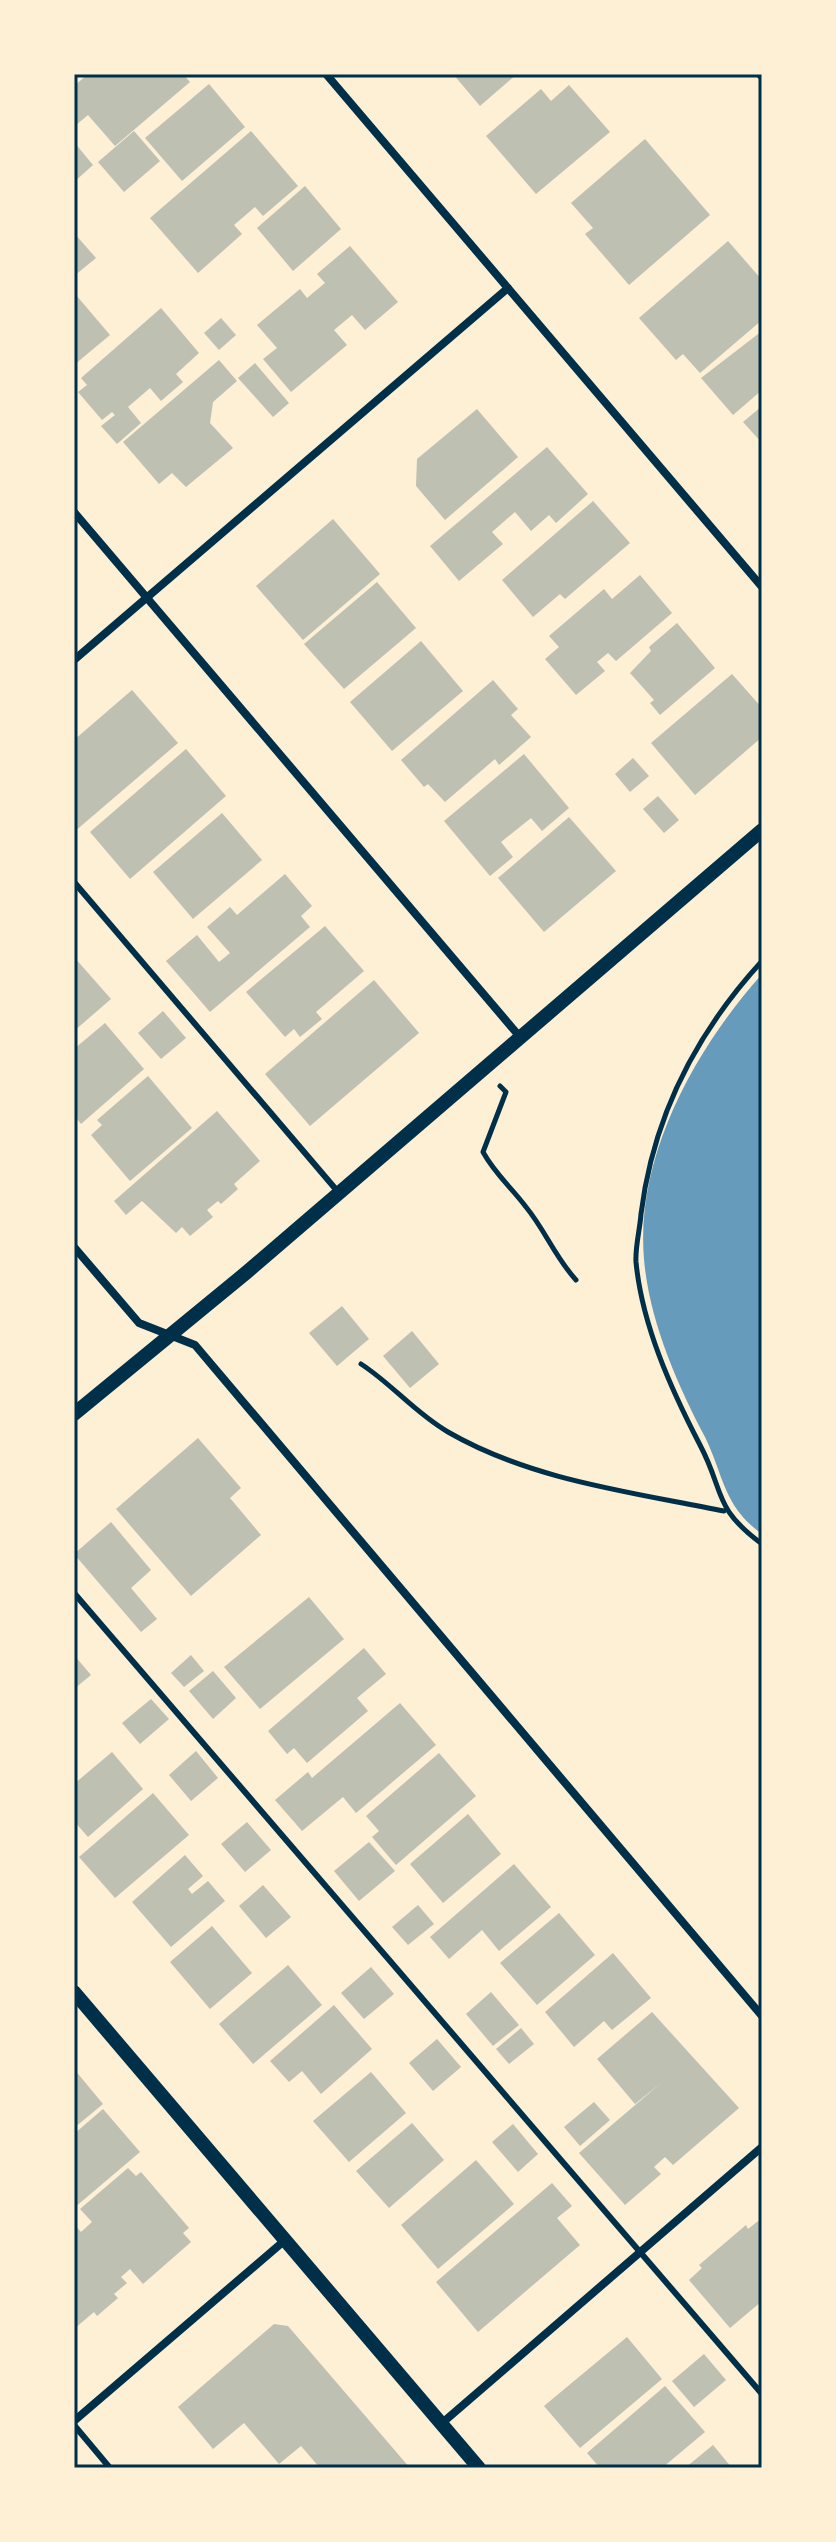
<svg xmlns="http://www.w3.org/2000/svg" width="836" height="2542" font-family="'Noto Sans',sans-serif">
	<rect width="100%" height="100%" fill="#fdf0d5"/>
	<path fill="#669bbc" d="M762 974V1534C723 1506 724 1476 705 1437 677 1384 649 1320 644 1259 635 1156 696 1048 762 974Z"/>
	<g fill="#bec0b2">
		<polygon points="88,74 183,74 190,82 115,146 88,115 76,125 74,122 74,86"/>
		<polygon points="453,74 517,74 480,106"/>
		<polygon points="209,84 245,127 182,181 145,138"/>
		<polygon points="569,85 610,132 536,194 486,136 541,89 551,101"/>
		<polygon points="134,131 160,161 124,192 98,162"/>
		<polygon points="251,131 298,186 263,216 255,207 234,225 242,234 198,273 150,218"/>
		<polygon points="645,139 710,215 629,285 585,234 593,228 571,203"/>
		<polygon points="74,142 93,165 74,182"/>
		<polygon points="305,186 341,229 293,271 257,228"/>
		<polygon points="74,233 96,258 74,276"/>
		<polygon points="728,241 762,280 762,320 700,373 683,354 676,360 639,318"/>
		<polygon points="350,246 398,302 365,330 352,315 334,330 347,345 291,392 263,359 277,348 257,325 300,289 307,298 325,283 317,274"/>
		<polygon points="76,295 110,335 74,365 74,297"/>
		<polygon points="161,308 199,353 176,374 183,382 161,401 150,388 128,407 141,423 117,444 101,426 115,415 112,412 102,420 78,392 87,385 81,378"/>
		<polygon points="221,318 236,335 219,350 204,333"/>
		<polygon points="762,331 762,390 733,415 701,378"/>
		<polygon points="219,360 237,381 213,402 210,423 233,448 186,487 172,473 159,484 123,442"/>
		<polygon points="255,363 289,403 273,417 238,378"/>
		<polygon points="762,406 762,443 743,422"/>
		<polygon points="477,409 518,457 445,520 416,486 417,459"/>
		<polygon points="547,447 588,494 556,523 549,515 531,531 515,512 492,532 503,544 459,581 430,546"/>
		<polygon points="593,501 630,543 565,599 560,594 533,617 502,580"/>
		<polygon points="333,519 380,574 303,640 256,586"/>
		<polygon points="640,575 672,613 616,661 608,653 597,662 605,671 576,695 545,659 559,647 549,636 604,589 612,599"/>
		<polygon points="377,582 416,628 344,689 304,644"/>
		<polygon points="677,623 715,668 660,715 650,703 654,700 630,673 651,651 649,647"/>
		<polygon points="421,641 463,691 392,751 350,702"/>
		<polygon points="732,674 762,708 762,737 695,795 651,743"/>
		<polygon points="493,680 518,709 511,715 531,737 499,765 495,759 445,802 428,784 424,787 401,760"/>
		<polygon points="132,690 178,743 74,832 74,740"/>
		<polygon points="186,749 226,796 130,879 90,832"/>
		<polygon points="524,754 569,808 542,831 531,818 501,842 513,857 490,876 444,821"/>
		<polygon points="633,758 649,776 630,792 615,774"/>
		<polygon points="658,796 679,820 664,833 643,809"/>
		<polygon points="222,813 262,860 193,919 153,872"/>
		<polygon points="569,817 616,871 544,932 498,878"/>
		<polygon points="285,874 312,906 301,916 310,927 210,1012 166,961 197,935 219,962 230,953 207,927 230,907 237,915"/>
		<polygon points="325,926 364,971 316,1012 322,1019 300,1037 294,1029 285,1037 246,992"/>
		<polygon points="74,957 111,999 74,1031"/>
		<polygon points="374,980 419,1033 310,1126 265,1074"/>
		<polygon points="163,1011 186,1038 161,1059 138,1033"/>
		<polygon points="105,1023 144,1069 81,1124 74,1115 74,1049"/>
		<polygon points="148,1076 192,1128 130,1181 91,1135 102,1125 97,1120"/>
		<polygon points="217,1111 260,1161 234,1184 238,1189 221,1204 218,1201 207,1210 213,1217 190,1236 182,1227 176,1233 142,1201 126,1215 114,1201"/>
		<polygon points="342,1306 369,1339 337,1366 309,1333"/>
		<polygon points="412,1331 439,1364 410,1388 383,1356"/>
		<polygon points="198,1438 241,1488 230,1498 261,1535 191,1596 116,1509"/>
		<polygon points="111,1522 151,1570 131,1588 157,1619 141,1632 74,1554"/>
		<polygon points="309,1597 344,1639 260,1709 224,1667"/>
		<polygon points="364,1648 386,1674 357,1698 368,1711 307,1763 294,1748 287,1754 268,1731"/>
		<polygon points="74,1655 91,1675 74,1689"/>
		<polygon points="191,1655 204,1671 184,1687 171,1673"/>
		<polygon points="213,1671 236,1698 213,1719 189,1691"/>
		<polygon points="151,1699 169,1719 140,1744 122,1723"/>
		<polygon points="400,1703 436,1745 356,1813 343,1797 302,1831 275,1800 308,1772 312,1778"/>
		<polygon points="196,1751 218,1778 191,1801 169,1775"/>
		<polygon points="112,1752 143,1789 88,1837 74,1821 74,1784"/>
		<polygon points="439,1753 476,1796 396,1865 372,1837 379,1831 366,1816"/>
		<polygon points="153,1793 189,1835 115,1898 79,1857"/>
		<polygon points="468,1814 501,1854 443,1903 410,1864"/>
		<polygon points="247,1822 271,1850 245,1872 221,1844"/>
		<polygon points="369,1842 395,1871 359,1901 334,1871"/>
		<polygon points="185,1855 203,1876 188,1889 192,1894 208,1881 225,1901 171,1947 132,1902"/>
		<polygon points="514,1864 551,1907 499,1951 482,1930 449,1959 430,1937"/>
		<polygon points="263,1885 291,1917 266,1938 239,1906"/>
		<polygon points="418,1905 434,1924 408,1945 392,1927"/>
		<polygon points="559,1913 595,1955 537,2005 500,1963"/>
		<polygon points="212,1926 252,1973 210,2009 170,1962"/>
		<polygon points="613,1953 651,1998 612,2030 604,2021 574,2047 545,2012"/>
		<polygon points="288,1965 322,2005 253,2064 219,2024"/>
		<polygon points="371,1967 394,1994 364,2019 341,1993"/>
		<polygon points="491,1992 519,2025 493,2046 466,2014"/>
		<polygon points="334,2005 372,2049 321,2094 302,2071 289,2082 270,2061"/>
		<polygon points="652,2012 739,2108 673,2165 665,2157 654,2167 661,2174 625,2205 579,2153 661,2083 635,2104 597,2059"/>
		<polygon points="521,2028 534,2044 509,2064 496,2049"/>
		<polygon points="437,2039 461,2067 433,2091 409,2063"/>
		<polygon points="74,2069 103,2104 74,2128"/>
		<polygon points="371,2072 406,2113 349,2162 313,2121"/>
		<polygon points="594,2102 610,2120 580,2146 564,2127"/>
		<polygon points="103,2109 140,2152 74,2208 74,2134"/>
		<polygon points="412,2123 444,2160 389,2208 356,2171"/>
		<polygon points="513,2124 538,2154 518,2172 492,2142"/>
		<polygon points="476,2160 514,2204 438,2269 401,2225"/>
		<polygon points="128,2168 136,2176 141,2172 189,2228 183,2233 191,2242 143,2284 130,2269 121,2277 127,2283 114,2294 118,2298 97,2316 94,2312 74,2329 74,2224 81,2232 92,2222 80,2209"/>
		<polygon points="552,2183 572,2206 557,2218 580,2245 478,2332 436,2282"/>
		<polygon points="762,2218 762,2301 730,2328 689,2280 702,2268 699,2265 746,2225 748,2229"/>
		<polygon points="274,2324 288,2326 410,2468 320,2468 301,2446 279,2464 244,2423 213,2449 178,2407"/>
		<polygon points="627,2337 662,2379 580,2448 544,2406"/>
		<polygon points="704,2354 726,2380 694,2407 672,2381"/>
		<polygon points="665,2386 705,2432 662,2468 600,2468 587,2453"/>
		<polygon points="713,2445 732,2468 685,2468"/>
	</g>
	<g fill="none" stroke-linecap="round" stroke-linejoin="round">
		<g stroke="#003049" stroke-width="5">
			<path d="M762 961C697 1032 653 1117 641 1214 640 1229 635 1247 636 1262 642 1325 671 1389 700 1445 725 1492 712 1507 762 1544"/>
			<path d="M500 1086 506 1092 483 1152C495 1174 511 1187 526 1207 545 1230 555 1257 576 1280"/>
			<path d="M361 1364C392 1384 415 1413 448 1432 531 1480 631 1492 724 1511"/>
		</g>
		<g stroke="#003049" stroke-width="6">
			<polyline points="758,74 762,78"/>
			<polyline points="74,882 339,1193"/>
			<polyline points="74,1593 762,2394"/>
			<polyline points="74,2425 110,2468"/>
		</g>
		<g stroke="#003049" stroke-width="8">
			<polyline points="326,74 762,587"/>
			<polyline points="74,512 520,1037"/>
			<polyline points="74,660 508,288"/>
			<polyline points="74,1247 139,1323 195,1345 762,2016"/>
			<polyline points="74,2421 284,2241"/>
			<polyline points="441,2424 762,2147"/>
		</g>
		<g stroke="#003049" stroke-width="14">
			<polyline points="74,1414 247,1272 762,830"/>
			<polyline points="74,1992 479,2468"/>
		</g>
	</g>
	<rect width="836" height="2542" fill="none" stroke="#fdf0d5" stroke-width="152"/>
	<rect x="76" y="76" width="684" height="2390" fill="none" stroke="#003049" stroke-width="3"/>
</svg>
